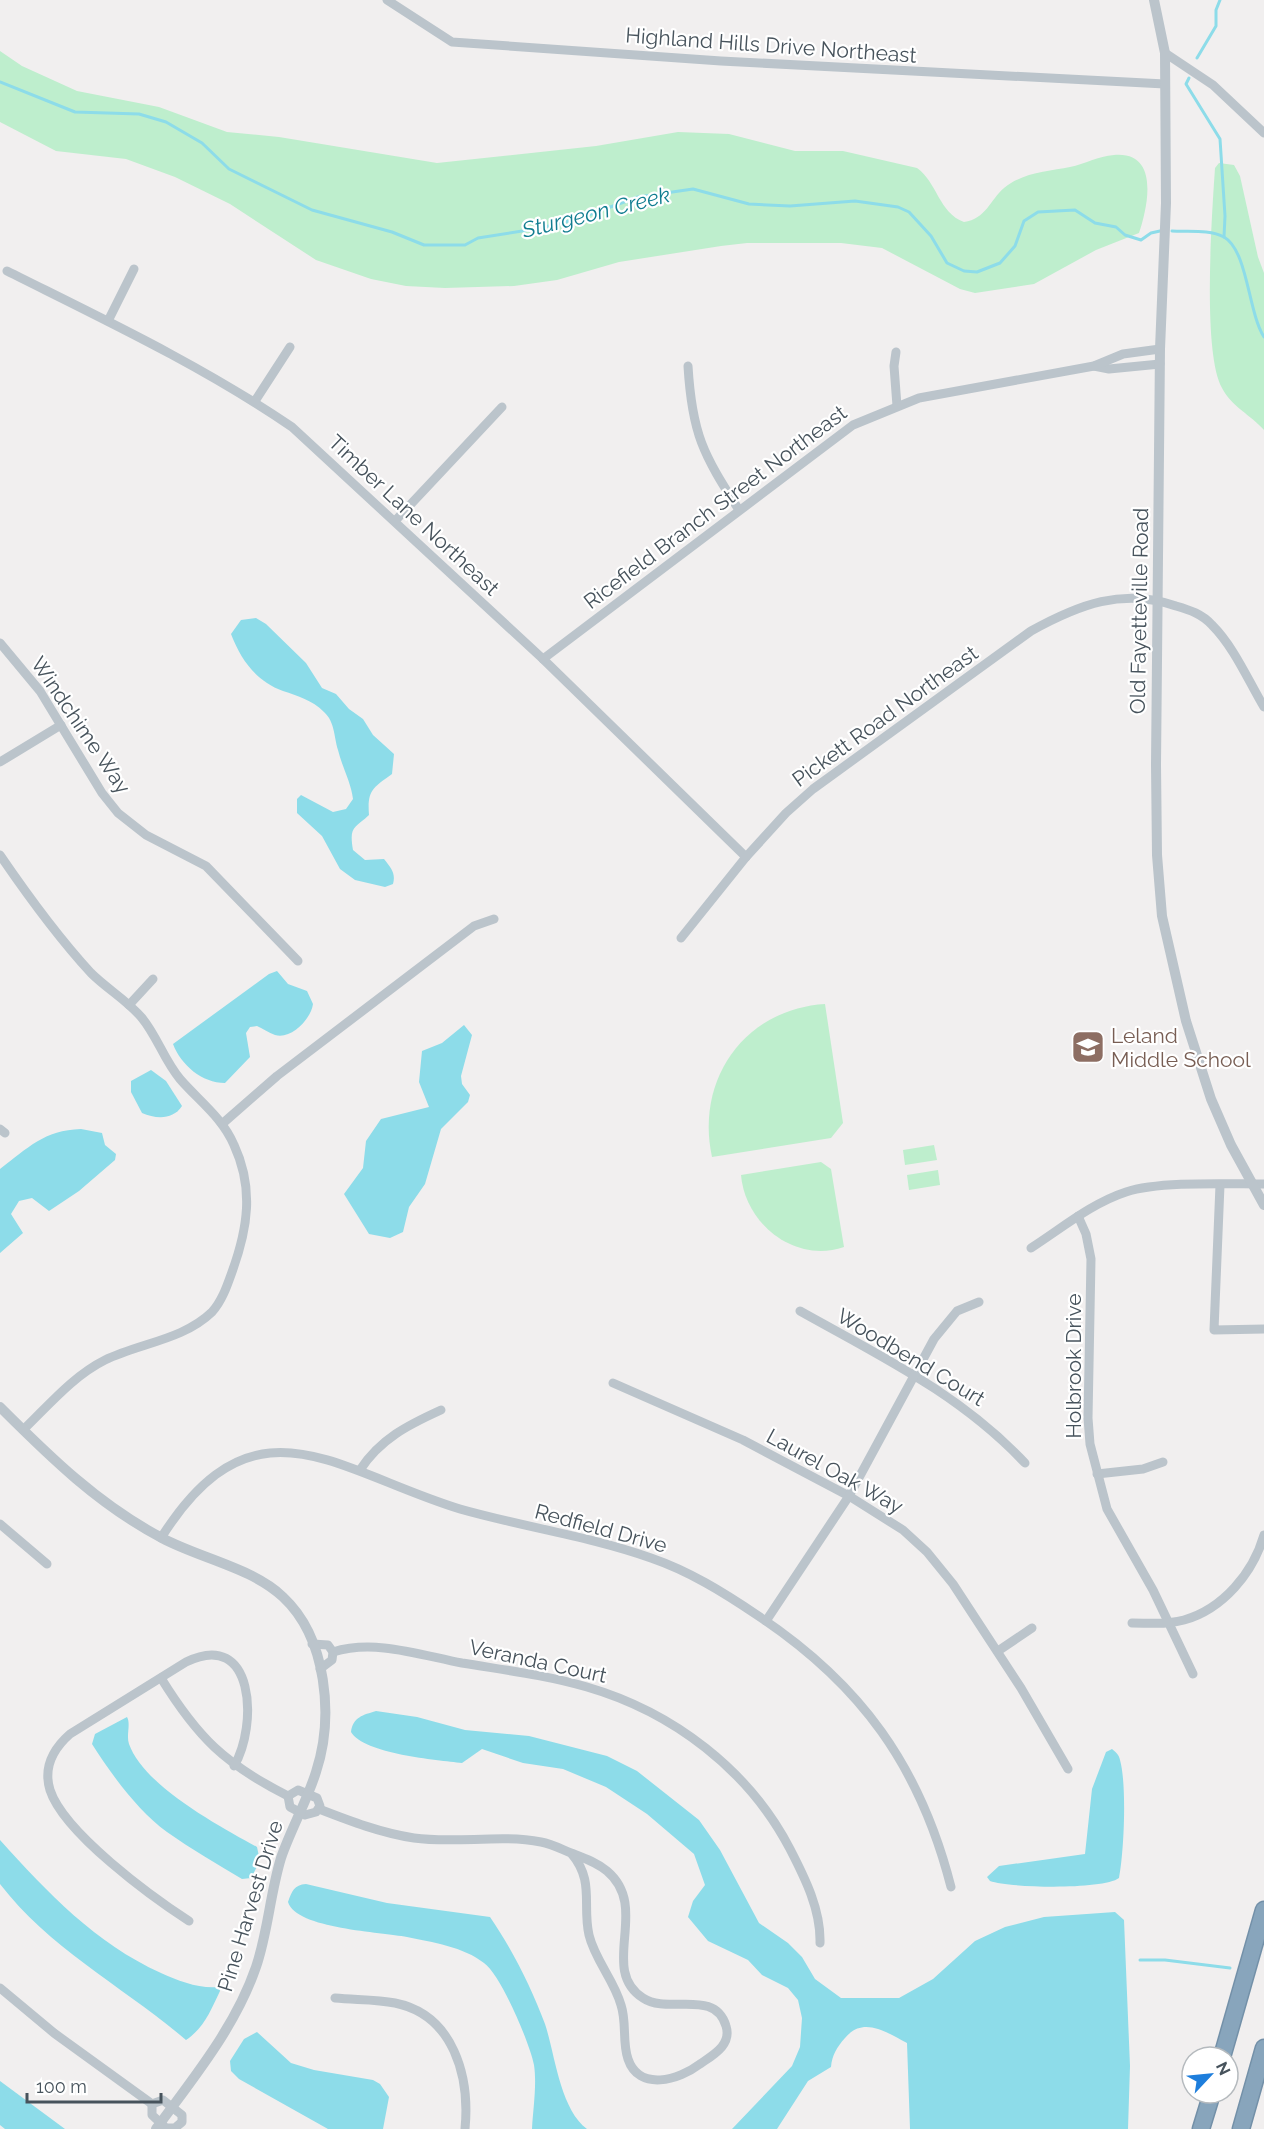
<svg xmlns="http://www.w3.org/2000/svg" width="1264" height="2129" font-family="Raleway,sans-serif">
	<rect width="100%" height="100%" fill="#f1efef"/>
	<g fill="#beeecd">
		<path d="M0 51 22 66 77 91 159 107 227 132 279 137 437 163 596 146 678 132 729 134 795 151H843L917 168C937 182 939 213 964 222 986 219 990 200 1004 188 1021 173 1049 171 1070 167 1085 164 1098 156 1114 155 1160 151 1148 206 1139 233L1096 250 1034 284 975 293 960 289 882 248 841 243H747L721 246 619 262 557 280 514 286 445 288 406 286 371 279 316 260 230 204 175 177 126 159 56 151 0 122Z"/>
		<path d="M1219 163 1234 165 1240 176 1258 257 1264 273V430C1251 415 1232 407 1222 388 1202 352 1212 214 1215 168Z"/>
		<path d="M825 1004 843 1123 831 1138 712 1157C695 1079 745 1009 825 1004Z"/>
		<polygon points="934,1145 937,1160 905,1165 903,1150"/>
		<path d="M821 1162 831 1169 844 1247C795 1264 745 1224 741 1175Z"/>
		<polygon points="938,1170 940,1185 909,1190 907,1175"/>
	</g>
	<g fill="#8ddce9">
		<path d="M256 618 266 624 306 663 322 688 336 694 349 709 363 719 373 735 394 754 392 774C373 788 367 790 369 815 354 829 349 826 353 850L365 860 384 859C391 868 396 873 393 884L385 887 355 880 340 869 322 836 297 813V799L301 795 333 812 346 809 353 799C351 782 342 767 338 750 334 737 335 722 324 712 312 700 298 696 283 691 256 681 241 660 231 634L241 620Z"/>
		<path d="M277 971 288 984 307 991 313 1004C311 1019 291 1040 275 1035 269 1033 262 1028 257 1026L250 1027 246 1033 250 1057 225 1083C202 1083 181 1065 173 1044L269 974Z"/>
		<polygon points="464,1025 472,1035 461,1076 462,1084 470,1095 468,1102 441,1129 425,1184 409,1207 403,1232 390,1238 369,1234 344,1194 363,1168 366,1141 381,1119 429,1107 419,1082 422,1051 442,1043"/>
		<path d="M151 1070 166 1081 182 1106C173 1120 156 1119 142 1113L131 1092V1081Z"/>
		<path d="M81 1129 102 1133 105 1145 116 1154 115 1160 79 1191 49 1211 32 1198 19 1201 11 1214 23 1233 0 1253V1169C28 1148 44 1130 81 1129Z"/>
		<path d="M376 1711 417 1717 465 1730 529 1736 607 1756 637 1771 699 1820 720 1850 759 1923 788 1943 802 1957 815 1979 841 1998H899L933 1979 975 1941 1005 1927 1044 1917 1115 1912 1124 1920 1130 2066 1128 2129H910L907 2043C886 2032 863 2016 845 2038 837 2047 832 2055 831 2067L808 2081 777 2129H732L792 2066 800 2047 802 2018 798 2000 788 1988 762 1975 748 1960 708 1941 688 1917 693 1901 705 1885 694 1854 647 1814 606 1787 563 1769 523 1763 482 1749 462 1763C437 1760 364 1754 351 1732 353 1717 363 1715 376 1711Z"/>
		<path d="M127 1717C131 1724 126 1735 129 1744 144 1786 219 1826 257 1847L260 1861 251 1878 242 1879C217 1864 191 1849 167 1832 138 1811 111 1774 92 1744L95 1734Z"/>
		<path d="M1112 1749C1117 1753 1119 1755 1120 1760 1127 1785 1124 1852 1119 1878 1103 1890 1010 1888 990 1881L987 1877 999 1866 1085 1854 1092 1789 1106 1752Z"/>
		<path d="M0 1840C48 1893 95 1943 161 1973 179 1981 199 1989 219 1987L220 1991C211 2010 204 2028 186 2040 124 1987 51 1950 0 1884Z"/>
		<path d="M306 1884 387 1903 490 1917C512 1949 531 1987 545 2024 555 2054 560 2109 587 2129H532C533 2109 537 2085 534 2065 530 2044 501 1975 484 1963 464 1947 432 1942 407 1937 382 1932 296 1929 288 1902 292 1891 294 1885 306 1884Z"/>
		<polygon points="257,2032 291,2063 314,2070 373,2080 380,2084 389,2097 383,2129 328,2129 239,2079 231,2071 230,2061 244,2039"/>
		<polygon points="0,2081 65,2129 5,2129 0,2125"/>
	</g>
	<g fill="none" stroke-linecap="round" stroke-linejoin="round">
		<g stroke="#8ddce9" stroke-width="3">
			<polyline points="1197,58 1216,26 1216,10 1220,0"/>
			<polyline points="1189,78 1186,84 1220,139 1225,216 1224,237"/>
			<polyline points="0,82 75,112 139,114 166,122 202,143 229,169 312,210 392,232 424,245 465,245 478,238 541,228 577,219 638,197 693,189 749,204 790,206 855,201 898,207 909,212 931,236 947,263 964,271 977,272 1000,263 1015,246 1024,221 1038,212 1075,210 1095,223 1116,227 1125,235 1141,240 1151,233 1160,231"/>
			<path d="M1172 231C1188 232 1210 229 1224 237 1248 251 1248 312 1264 337"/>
			<polyline points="1140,1960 1165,1960 1230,1968"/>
		</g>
		<g stroke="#7390a8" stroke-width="19">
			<g id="motorway">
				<polyline points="1222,2057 1264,1910"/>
				<polyline points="1201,2129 1212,2093"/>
				<polyline points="1241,2129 1264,2048"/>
			</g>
		</g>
		<g stroke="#bbc4cb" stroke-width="9">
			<polyline points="387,0 452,42 721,61 1165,84"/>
			<polyline points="1165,53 1213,85 1264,133"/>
			<path d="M7 271C103 319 203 366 292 427L543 659 746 857"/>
			<polyline points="108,321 134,269"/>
			<polyline points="896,352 894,366 897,406"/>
			<path d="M688 366C692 434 703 454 739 510"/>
			<polyline points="1094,366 1109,369 1160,364"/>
			<polyline points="255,401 290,347"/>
			<polyline points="395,521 502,407"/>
			<polyline points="0,643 40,691 102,793 118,813 146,835 206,866 298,961"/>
			<polyline points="543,659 853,425 919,398 1094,366 1123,354 1160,349"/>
			<polyline points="0,762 61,725"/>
			<path d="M0 855C28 896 57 936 91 973 107 989 127 1000 142 1018 157 1036 164 1060 180 1079 199 1101 222 1117 234 1145 254 1188 248 1228 232 1272 227 1286 222 1301 212 1312 183 1340 140 1343 105 1360 73 1376 49 1405 23 1430"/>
			<path d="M681 938 746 857 786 813 813 789 1031 631C1078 605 1123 587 1176 606 1190 610 1202 614 1212 625 1234 647 1248 680 1264 707"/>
			<polyline points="129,1005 153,979"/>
			<polyline points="222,1124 277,1076 474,926 494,919"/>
			<polyline points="0,1129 5,1133"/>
			<polyline points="1220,1185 1214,1330 1264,1329"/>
			<polyline points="1078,1216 1086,1234 1091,1259 1088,1418 1090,1444 1107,1509 1153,1590 1193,1674"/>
			<path d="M1031 1248C1062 1228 1092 1203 1126 1192 1159 1181 1227 1184 1264 1184"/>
			<path d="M800 1311C882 1357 960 1394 1025 1463"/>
			<polyline points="613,1383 743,1440 849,1496 903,1530 927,1552 953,1584 1021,1688 1068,1769"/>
			<path d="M360 1470C380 1439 408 1425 441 1410"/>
			<polyline points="1097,1474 1143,1469 1163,1462"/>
			<polyline points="0,1524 47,1564"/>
			<path d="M161 1538C254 1390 336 1471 460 1509 523 1527 589 1536 651 1558 689 1571 723 1592 757 1615 861 1684 920 1766 951 1887"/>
			<polyline points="766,1621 849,1496 934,1339 957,1311 979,1302"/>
			<path d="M1132 1623C1149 1623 1167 1625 1184 1620 1223 1609 1253 1573 1264 1535"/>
			<polyline points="312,1644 328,1645 333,1652 332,1660 320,1669"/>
			<polyline points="998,1651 1032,1628"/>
			<path d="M333 1652C375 1639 420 1655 462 1663 504 1670 546 1675 587 1687 673 1712 749 1770 790 1849 805 1878 821 1910 820 1943"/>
			<path d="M161 1678C198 1738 225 1764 288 1796"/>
			<polygon points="298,1790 317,1798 320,1806 316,1812 305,1815 290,1807 288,1796"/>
			<path d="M319 1809C350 1821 381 1833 414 1838 456 1844 500 1834 541 1842 552 1844 561 1849 571 1853 584 1858 596 1862 607 1871 651 1908 598 1969 643 1998 668 2015 715 1988 726 2026 732 2045 713 2055 700 2064 679 2080 639 2092 628 2059 622 2042 627 2023 621 2005 614 1980 595 1960 589 1935 582 1904 595 1881 571 1853"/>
			<path d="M189 1921C152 1897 64 1833 50 1790 43 1767 53 1749 70 1734L186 1662C255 1628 258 1726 234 1766"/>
			<polyline points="0,1988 54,2033 152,2104"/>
			<path d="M335 1998C355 2000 376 1999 395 2003 454 2015 470 2077 465 2129"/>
			<polygon points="163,2100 182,2115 182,2122 175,2128 166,2128 152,2115 152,2104"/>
		</g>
		<g stroke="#bbc4cb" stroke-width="10">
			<polyline points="1154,0 1165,53 1166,203 1160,349 1156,765 1157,855 1162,916 1186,1021 1211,1099 1231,1145 1264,1205"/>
			<path d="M0 1407C50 1457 99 1505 162 1538 199 1558 253 1568 283 1597 327 1638 334 1717 316 1772 307 1801 291 1829 281 1858 270 1894 268 1932 256 1967 235 2028 193 2078 156 2129"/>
		</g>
		<use href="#motorway" stroke="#88a5bc" stroke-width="16"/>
	</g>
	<defs>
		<g id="school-square" transform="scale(1.725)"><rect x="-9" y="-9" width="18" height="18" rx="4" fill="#8d6e63" stroke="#fff"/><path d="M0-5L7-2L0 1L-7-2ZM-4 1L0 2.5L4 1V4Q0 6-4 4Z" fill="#fff"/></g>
	</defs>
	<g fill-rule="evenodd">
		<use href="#school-square" x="1088" y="1047"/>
	</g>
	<g text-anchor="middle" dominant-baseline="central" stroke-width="4.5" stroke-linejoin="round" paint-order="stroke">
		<g font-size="21" fill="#47535c" stroke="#fff">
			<text transform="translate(771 45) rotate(4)">Highland Hills Drive Northeast</text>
			<text transform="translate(715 507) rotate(-37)">Ricefield Branch Street Northeast</text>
			<text transform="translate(414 515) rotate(43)">Timber Lane Northeast</text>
			<text transform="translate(1139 611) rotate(-89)">Old Fayetteville Road</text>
			<text transform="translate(885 716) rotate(-36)">Pickett Road Northeast</text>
			<text transform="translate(81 725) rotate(56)">Windchime Way</text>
			<text transform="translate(911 1357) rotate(31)">Woodbend Court</text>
			<text transform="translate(1073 1366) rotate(-90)">Holbrook Drive</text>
			<text transform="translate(835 1471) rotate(29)">Laurel Oak Way</text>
			<text transform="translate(601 1528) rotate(15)">Redfield Drive</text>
			<text transform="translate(538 1661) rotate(12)">Veranda Court</text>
			<text transform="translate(250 1906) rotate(-73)">Pine Harvest Drive</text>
		</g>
		<g font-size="21" fill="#785e54" stroke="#fff" text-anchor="start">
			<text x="1111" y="1035">Leland<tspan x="1111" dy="24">Middle School</tspan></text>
		</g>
		<g font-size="22" font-style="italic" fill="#107d90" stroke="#fff">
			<text transform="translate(596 212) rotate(-14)">Sturgeon Creek</text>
		</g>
	</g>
	<g transform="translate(1210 2075) rotate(64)"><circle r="28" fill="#ffffff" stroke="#b5babe" stroke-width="1.5"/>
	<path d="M0-4.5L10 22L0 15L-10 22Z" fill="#1e7edc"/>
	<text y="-9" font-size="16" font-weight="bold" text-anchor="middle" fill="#47535c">N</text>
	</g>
	<path d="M27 2093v9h134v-9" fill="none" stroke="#47535c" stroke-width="3"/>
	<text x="36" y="2093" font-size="18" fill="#47535c" stroke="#ffffff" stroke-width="4.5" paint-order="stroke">100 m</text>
</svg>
